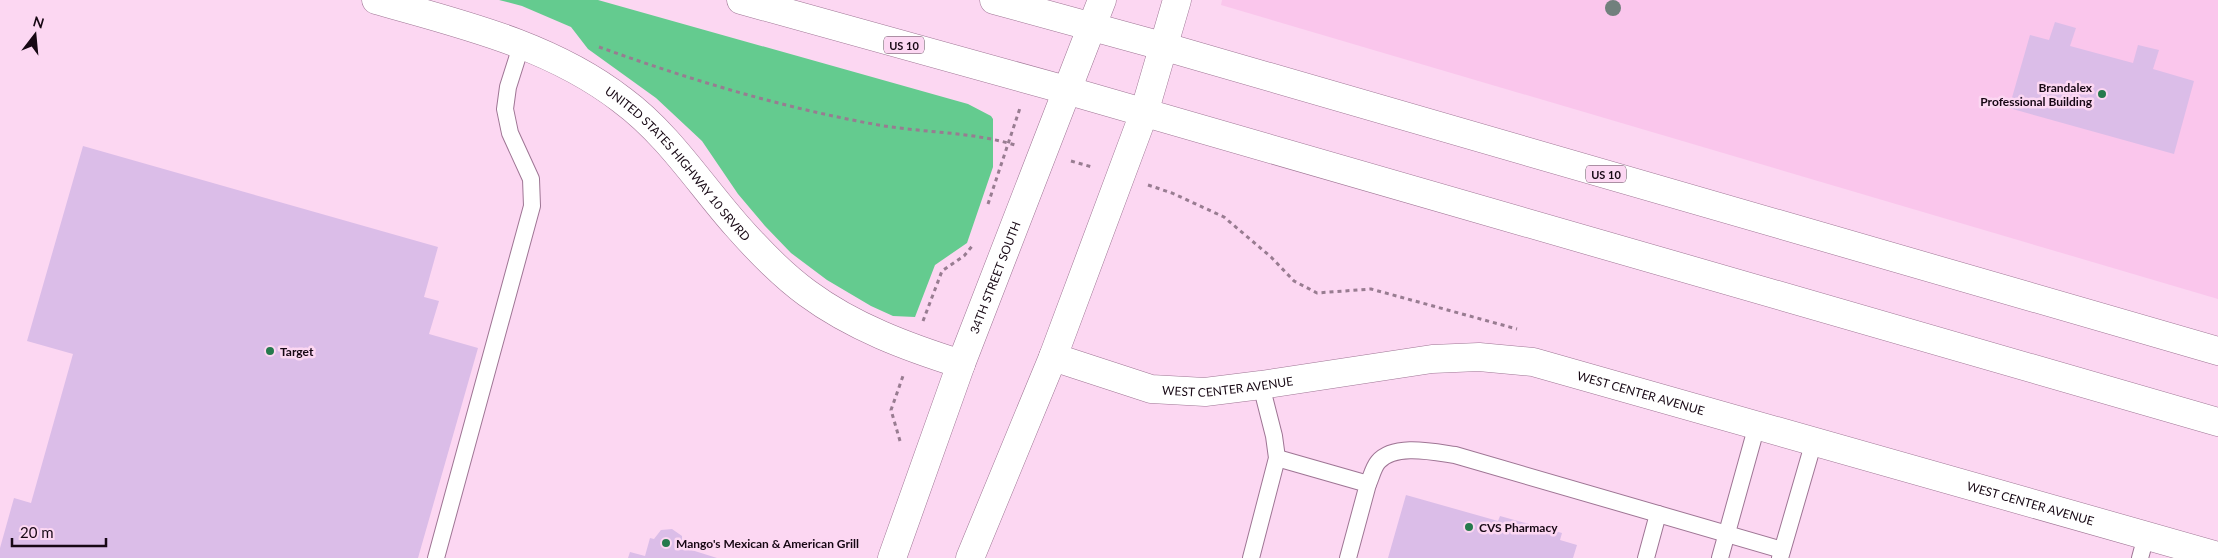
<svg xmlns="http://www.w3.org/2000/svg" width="2218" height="558" font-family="Lato,sans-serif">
	<rect width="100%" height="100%" fill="#fcd7f2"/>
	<polygon fill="#fac6ec" points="1222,0 2218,0 2218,299 1221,5"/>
	<polygon fill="#64cb8f" points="499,0 598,0 968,104 991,116 993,119 993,167 967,243 935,265 915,317 893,316 871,306 827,280 791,253 765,226 738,194 702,141 656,98 588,49 571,27 522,6"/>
	<g fill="#dbbde8">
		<polygon points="2055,22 2076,28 2070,46 2133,63 2138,45 2159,50 2153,69 2194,81 2174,154 2009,108 2030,35 2049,40"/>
		<polygon points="83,146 438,247 424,297 439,301 429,334 478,348 418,558 0,558 0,548 14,498 31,503 73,354 27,341"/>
		<polygon points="1406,495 1498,521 1500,516 1562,533 1560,540 1577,545 1573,558 1388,558"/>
		<polygon points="672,529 682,536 682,547 717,558 628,558 630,552 645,556 650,538 654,539 661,530"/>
	</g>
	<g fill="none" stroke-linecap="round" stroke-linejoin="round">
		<g stroke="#9e7594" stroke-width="18">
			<g id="lane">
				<polyline points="1277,458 1368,484 1348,558"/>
				<path d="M1368 484C1371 478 1373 468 1378 462 1394 443 1434 452 1455 455L1782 550"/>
				<polyline points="436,558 532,206 531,179 510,133 505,109 508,87 521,46"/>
				<polyline points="1251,558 1277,458 1274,436 1261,385"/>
				<polyline points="1646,558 1658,514"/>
				<polyline points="1720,558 1757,425"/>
				<polyline points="1780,558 1814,441"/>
				<polyline points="2140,558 2146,536"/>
			</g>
		</g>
		<g stroke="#9e7594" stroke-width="29">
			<g id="street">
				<path id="s1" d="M376 0C461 24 551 45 622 100 668 134 699 183 736 225 758 250 781 274 807 293 853 327 907 347 961 364"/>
				<path id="s2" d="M1053 357 1151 389 1205 392 1261 385 1432 359 1479 357 1533 362 2218 556"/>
			</g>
		</g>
		<g stroke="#9e7594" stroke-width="29">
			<g id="secondary">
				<path id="s3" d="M892 558 961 364 1102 0"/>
				<polyline points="970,558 1053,357 1144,113 1177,0"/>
			</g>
		</g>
		<g stroke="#9e7594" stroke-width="29">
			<g id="primary">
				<polyline points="741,0 1066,90 2218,422"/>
				<polyline points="994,0 1162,46 2218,351"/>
			</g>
		</g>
		<g stroke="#987c91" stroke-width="3" stroke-dasharray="4 4" stroke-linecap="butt">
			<path d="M599 47C688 79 780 107 873 124 920 133 969 131 1015 145"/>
			<polyline points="1071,161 1092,167"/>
			<polyline points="1148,185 1172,193 1224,217 1271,257 1294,281 1317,293 1371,289 1517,329"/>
			<polyline points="988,204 1020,108"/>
			<polyline points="923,321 942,271 964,256 973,245"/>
			<polyline points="900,441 891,410 903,376"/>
		</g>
		<use href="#lane" stroke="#fff" stroke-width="16"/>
		<use href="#street" stroke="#fff" stroke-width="28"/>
		<use href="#secondary" stroke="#fff" stroke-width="28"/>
		<use href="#primary" stroke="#fff" stroke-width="28"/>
	</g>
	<circle fill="#71807d" cx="1613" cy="8" r="8"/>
	<g fill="#267a4d" stroke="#fcd7f2" stroke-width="2">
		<circle cx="2102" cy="94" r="5"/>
		<circle cx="270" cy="351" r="5"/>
		<circle cx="1469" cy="527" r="5"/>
		<circle cx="666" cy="543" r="5"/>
	</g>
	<g text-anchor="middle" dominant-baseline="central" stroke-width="5" stroke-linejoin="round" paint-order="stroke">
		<g fill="#fcd7f2" stroke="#5c4657" stroke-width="1">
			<rect x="884" y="36.5" width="40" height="17" rx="4"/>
			<rect x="1586" y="165.5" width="40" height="17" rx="4"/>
		</g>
		<g font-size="11" font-weight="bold" fill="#170814">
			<text x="904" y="45">US 10</text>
			<text x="1606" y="174">US 10</text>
		</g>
		<g font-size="12" font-weight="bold" fill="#170814" stroke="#fcd7f2" text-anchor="start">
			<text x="2092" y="87" text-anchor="end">Brandalex<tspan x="2092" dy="14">Professional Building</tspan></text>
			<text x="280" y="351">Target</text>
			<text x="1479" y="527">CVS Pharmacy</text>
			<text x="676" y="543">Mango's Mexican &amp; American Grill</text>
		</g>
		<g font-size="12" fill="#170814" stroke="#fcd7f2">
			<text stroke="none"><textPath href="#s1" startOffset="352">UNITED STATES HIGHWAY 10 SRVRD</textPath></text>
			<text stroke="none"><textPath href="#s3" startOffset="299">34TH STREET SOUTH</textPath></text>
			<text stroke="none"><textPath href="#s2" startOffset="180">WEST CENTER AVENUE</textPath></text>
			<text stroke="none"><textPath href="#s2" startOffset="600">WEST CENTER AVENUE</textPath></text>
			<text stroke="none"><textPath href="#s2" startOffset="1005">WEST CENTER AVENUE</textPath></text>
		</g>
	</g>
	<g transform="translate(35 35) rotate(16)" stroke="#fcd7f2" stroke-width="4" paint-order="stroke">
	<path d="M0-4L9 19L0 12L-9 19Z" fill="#170814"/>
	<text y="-8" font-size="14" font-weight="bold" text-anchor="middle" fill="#170814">N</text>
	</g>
	<path d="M12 538v8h94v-8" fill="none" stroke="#170814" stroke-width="2.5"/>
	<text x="20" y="538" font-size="15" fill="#170814" stroke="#fcd7f2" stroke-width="4" paint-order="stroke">20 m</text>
</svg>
